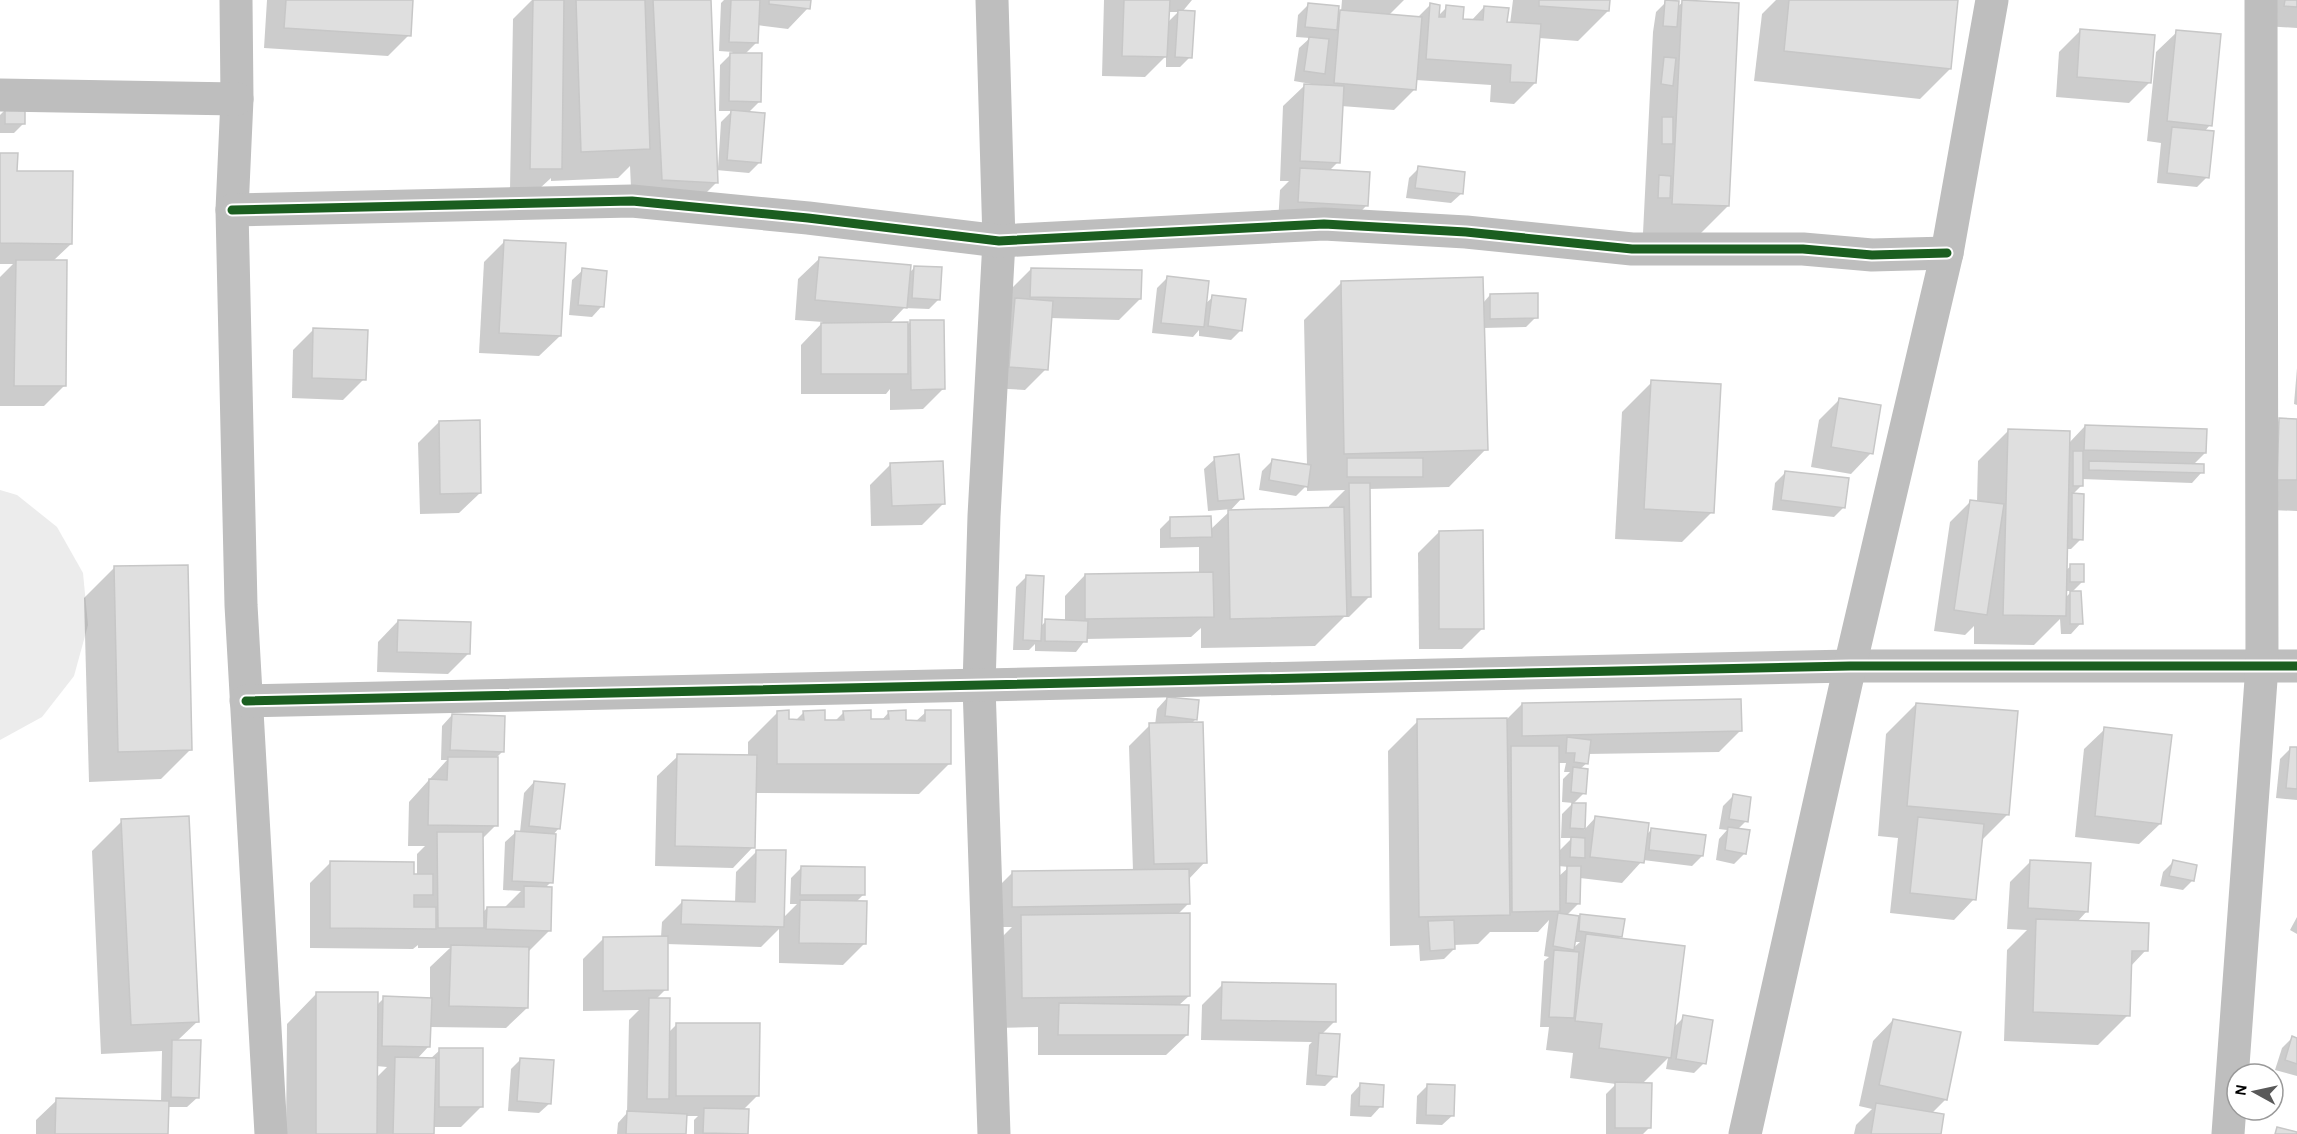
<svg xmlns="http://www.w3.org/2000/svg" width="2297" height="1134" font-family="'Alegreya Sans',sans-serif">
	<rect width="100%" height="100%" fill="#fff"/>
	<polygon fill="#ececec" points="0,490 17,495 57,527 83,573 88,625 74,676 42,717 0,740"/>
	<g fill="#0003" fill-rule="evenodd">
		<polygon points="267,0 411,0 409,35 388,56 264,48"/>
		<polygon points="532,0 710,0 716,168 718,168 721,122 732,111 719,111 720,65 733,52 719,51 721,3 724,0 809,0 808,8 788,29 757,25 757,42 744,55 760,101 748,113 760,162 749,173 716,170 716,183 686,213 632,210 630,166 618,178 551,181 551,178 539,189 510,189 513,19"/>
		<path d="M1104 0H1192L1182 12 1190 57 1180 67H1166V56L1145 77 1102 76ZM1168 12H1178L1167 23Z"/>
		<polygon points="1342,0 1404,0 1388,16 1417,18 1430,5 1438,16 1447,7 1462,20 1471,21 1484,7 1506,23 1510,24 1513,0 1609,0 1608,11 1578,41 1539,38 1535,83 1514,104 1490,102 1491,85 1416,80 1415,89 1394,110 1341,106 1338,162 1329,171 1366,206 1346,227 1278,223 1280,190 1289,181 1280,181 1283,106 1304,86 1311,86 1311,84 1294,81 1299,48 1310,38 1296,37 1298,15 1308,5 1336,16 1341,12"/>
		<polygon points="1776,0 1957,0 1950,69 1920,99 1754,81 1762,14"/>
		<polygon points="2266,0 2297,0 2297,28 2264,26"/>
		<polygon points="1666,2 1677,7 1683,2 1728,206 1698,236 1643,233 1653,32 1656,12"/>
		<polygon points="2080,31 2150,82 2129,103 2056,97 2059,52"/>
		<polygon points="2177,32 2210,125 2204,132 2207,177 2197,187 2157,183 2161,143 2147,141 2156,52"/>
		<polygon points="6,109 24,123 14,133 0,133 0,115"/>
		<polygon points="0,154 71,244 53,261 65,385 44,406 0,406 0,277 13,264 0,264"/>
		<polygon points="1419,168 1462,193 1451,203 1406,198 1409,178"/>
		<polygon points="505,241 560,336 539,356 479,353 484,262"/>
		<polygon points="819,259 909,273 914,268 939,299 929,309 904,308 889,324 908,324 910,322 944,388 923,409 890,410 890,389 886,394 801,394 801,345 823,322 795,320 798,279"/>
		<polygon points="1031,269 1140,299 1119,320 1050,318 1046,369 1025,390 989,388 1010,290"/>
		<polygon points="583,270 602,306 592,317 569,315 572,280"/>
		<polygon points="1167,278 1205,304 1213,297 1241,330 1231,340 1199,336 1199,330 1193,337 1152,333 1157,288"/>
		<polygon points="1342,282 1483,303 1490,295 1536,317 1526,327 1483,328 1486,449 1449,487 1368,489 1370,596 1349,617 1344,617 1315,646 1201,648 1201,628 1191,637 1086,639 1076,652 1035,651 1035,644 1029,650 1013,650 1016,587 1027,576 1040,627 1046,621 1065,622 1065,596 1085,575 1199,574 1199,547 1160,548 1160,529 1171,518 1210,530 1232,509 1208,511 1204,469 1215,459 1242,498 1229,512 1329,509 1329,506 1345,490 1307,491 1307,485 1296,496 1259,490 1262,471 1272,461 1307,466 1304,320"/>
		<polygon points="314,329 364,379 343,400 292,398 293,350"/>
		<polygon points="2297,368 2297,405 2294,404"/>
		<polygon points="1652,382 1712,512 1682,542 1615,539 1622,412"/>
		<polygon points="1840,399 1871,453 1851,474 1811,467 1819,420"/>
		<polygon points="2280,420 2297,420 2297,511 2248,509 2250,450"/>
		<polygon points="439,422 480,493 459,513 420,514 418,443"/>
		<path d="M2085 426 2205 453 2192 466 2202 472 2192 483 2081 479V486L2072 495H2082L2081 539 2071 549H2066L2065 571 2071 566 2083 581 2071 593 2081 623 2071 634H2061L2060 619 2034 645 1974 644V626L1965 635 1934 631 1950 522 1971 501 1977 502 1978 461 2008 431 2069 443ZM2065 591H2072L2065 598Z"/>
		<polygon points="891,464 943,504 922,525 871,526 870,485"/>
		<polygon points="1785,473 1844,507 1834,517 1772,510 1775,483"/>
		<polygon points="1439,532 1483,628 1462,649 1419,649 1418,553"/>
		<polygon points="114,568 191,749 161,779 89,782 84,598"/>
		<polygon points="398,621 469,653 448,674 377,672 378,642"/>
		<polygon points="1167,698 1196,719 1192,723 1205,862 1188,880 1188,904 1177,915 1189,996 1178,1006 1187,1035 1166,1055 1038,1055 1038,1027 992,1028 992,947 1012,927 991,927 991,894 1012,873 1133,871 1129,746 1150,725 1155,725 1157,709"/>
		<path d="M1522 704 1740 731 1719 752 1587 754V763L1580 769 1584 793 1573 804 1584 805V830L1595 818 1646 835 1652 829 1702 856 1692 866 1643 860 1622 883 1580 878 1579 903 1567 915 1623 921 1621 936 1618 939 1673 1028 1684 1017 1704 1063 1694 1073 1666 1069 1668 1058 1642 1084 1650 1127 1643 1134H1606V1094L1616 1084 1570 1078 1573 1053 1546 1050 1549 1027H1540L1544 961 1549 957 1544 956 1549 920 1538 932H1490L1478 944 1454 945V949L1444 959 1420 961 1419 945 1390 946 1388 751 1418 721 1507 719ZM1558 763H1566L1564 772H1570L1563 779 1562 802 1573 803 1562 814 1561 838H1572L1558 852ZM1558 866 1569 867 1558 877ZM1574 942H1580L1572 949Z"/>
		<polygon points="1916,704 2008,814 1980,842 1974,899 1954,920 1890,913 1898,838 1878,836 1886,734"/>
		<polygon points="778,712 788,721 795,721 804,712 824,721 835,721 844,712 869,720 881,721 889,712 904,722 915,722 926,712 949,764 919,794 755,793 753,847 733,868 655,866 657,776 678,756 748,757 748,742"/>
		<path d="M452 715 503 751 497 757 496 825 481 840 482 913 487 908H504L521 891 503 890 505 842 516 832H520L524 793 534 782 559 828 553 835 551 882 545 888 550 930 529 951 527 1008 506 1028 430 1027 429 1046 417 1059H430L440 1050 482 1106 461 1127H433V1134H286L287 1024 317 993 376 1006 384 998 430 999V967L450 948H418V945L413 949 310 948V883L331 862 417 875V854L425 846H408L409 802 447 760H441L442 726ZM376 1066 387 1067 376 1078Z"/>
		<polygon points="2105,729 2160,824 2139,844 2075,837 2084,749"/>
		<polygon points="2291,748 2297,749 2297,800 2276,798 2280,759"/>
		<polygon points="1733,796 1746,821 1737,830 1745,853 1734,864 1716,860 1719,839 1727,830 1719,829 1723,806"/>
		<polygon points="122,821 198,1021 177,1041 198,1097 187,1107 167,1107 166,1134 36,1134 36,1120 57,1100 161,1102 162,1051 101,1054 92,851"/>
		<polygon points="757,851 782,919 797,904 790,904 791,878 801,868 863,895 855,903 864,944 843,965 779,963 779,929 761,947 666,944 666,989 656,999 668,1033 677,1024 758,1095 743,1110 746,1134 694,1134 694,1120 698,1116 686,1116 684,1134 617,1134 618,1123 627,1113 629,1020 639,1010 583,1011 583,959 604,938 661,937 662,922 682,902 735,903 736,872"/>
		<polygon points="2031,861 2087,911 2077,922 2146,950 2130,967 2128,1015 2098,1045 2004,1041 2007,950 2027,930 2007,929 2010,882"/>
		<polygon points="2173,862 2193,880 2183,890 2160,886 2163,872"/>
		<polygon points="2297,917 2297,934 2290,930"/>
		<polygon points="1223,984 1335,1021 1321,1035 1335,1076 1325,1086 1306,1085 1309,1045 1312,1042 1201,1040 1202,1005"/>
		<polygon points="1893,1020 1946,1099 1931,1114 1940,1134 1854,1134 1856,1125 1872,1109 1859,1106 1873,1041"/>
		<polygon points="2292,1038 2297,1039 2297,1076 2275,1070 2282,1048"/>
		<polygon points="521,1059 550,1103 539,1113 508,1111 511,1069"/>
		<polygon points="1361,1084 1381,1106 1371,1117 1350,1116 1351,1095"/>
		<polygon points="1427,1086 1453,1115 1442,1125 1416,1124 1417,1096"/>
	</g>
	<g fill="#dfdfdf" stroke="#c7c7c7" stroke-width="1.5">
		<polygon points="286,0 413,0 411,36 284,28"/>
		<polygon points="533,0 564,0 562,169 530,169"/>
		<polygon points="576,0 645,0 650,149 581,152"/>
		<polygon points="653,0 711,0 718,183 662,180"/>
		<polygon points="731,0 760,0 758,43 729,42"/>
		<polygon points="769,0 811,0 810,9 769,4"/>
		<polygon points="1124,0 1170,0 1167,57 1122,56"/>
		<polygon points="1539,0 1610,0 1609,11 1539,6"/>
		<polygon points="1665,0 1679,1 1677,27 1663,26"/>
		<polygon points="1682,0 1739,3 1729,206 1672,204"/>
		<polygon points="1789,0 1958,0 1951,69 1784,51"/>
		<polygon points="2285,0 2297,0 2297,7 2284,6"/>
		<polygon points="1308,3 1339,6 1337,30 1305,27"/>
		<polygon points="1430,3 1440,5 1439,17 1445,17 1446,5 1464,7 1463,19 1483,20 1484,6 1509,8 1507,22 1541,24 1536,83 1510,82 1511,65 1426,59"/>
		<polygon points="1178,10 1195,11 1192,58 1175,57"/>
		<polygon points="1340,10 1422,17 1416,90 1334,83"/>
		<polygon points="2080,29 2155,35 2151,83 2077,77"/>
		<polygon points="2176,30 2221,34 2212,126 2167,121"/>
		<polygon points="1309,37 1329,39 1325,74 1304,71"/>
		<polygon points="730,53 762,53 761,102 729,101"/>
		<polygon points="1664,57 1676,58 1673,86 1661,84"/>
		<polygon points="1304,84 1344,86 1340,163 1300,161"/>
		<rect x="5" y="108" width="20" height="16"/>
		<polygon points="731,110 765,113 761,163 727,160"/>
		<rect x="1662" y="117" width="11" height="27"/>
		<polygon points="2172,127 2214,131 2209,178 2167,173"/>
		<polygon points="0,153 18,153 17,171 73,171 72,244 0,243"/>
		<polygon points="1418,166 1465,172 1463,194 1415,188"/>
		<polygon points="1300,168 1370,172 1368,206 1298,202"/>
		<polygon points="1659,175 1671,176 1670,198 1658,198"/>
		<polygon points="504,240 566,243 561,336 499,333"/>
		<polygon points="819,257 911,265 907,308 815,300"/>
		<polygon points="16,260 67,260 66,386 14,386"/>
		<polygon points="914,266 942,267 940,300 912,298"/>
		<polygon points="582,268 607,271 604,307 578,305"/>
		<polygon points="1031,268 1142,270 1141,299 1030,297"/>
		<polygon points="1167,276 1209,281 1204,327 1161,323"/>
		<polygon points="1483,277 1488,450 1344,454 1341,281"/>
		<polygon points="1538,293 1538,318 1490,319 1490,294"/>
		<polygon points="1212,295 1246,299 1242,331 1208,326"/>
		<polygon points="1015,298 1053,301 1048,370 1009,367"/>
		<polygon points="910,320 944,320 945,389 911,390"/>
		<polygon points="908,322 908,374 821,374 821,323"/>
		<polygon points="313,328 368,330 366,380 312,378"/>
		<polygon points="1651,380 1721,384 1714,513 1644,509"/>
		<polygon points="1839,398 1881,405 1873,454 1831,447"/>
		<polygon points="2279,418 2297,419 2297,480 2277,480"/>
		<polygon points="480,420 481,493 440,494 439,421"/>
		<polygon points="2085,425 2207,429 2206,453 2084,450"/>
		<polygon points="2008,429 2070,431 2066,616 2003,615"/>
		<rect x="2073" y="451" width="10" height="35"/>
		<polygon points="1239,454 1244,499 1218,501 1214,457"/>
		<rect x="1347" y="458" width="76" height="19"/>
		<polygon points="1272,459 1311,465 1308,487 1269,480"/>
		<polygon points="943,461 945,504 892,506 890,463"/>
		<polygon points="2089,461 2204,464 2204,473 2089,470"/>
		<polygon points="1785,471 1849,478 1845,508 1781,500"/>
		<polygon points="1349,483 1370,483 1371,597 1351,597"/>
		<polygon points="2072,493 2084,494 2083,540 2072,539"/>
		<polygon points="1970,500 2004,504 1987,615 1954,610"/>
		<polygon points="1344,507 1347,616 1230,619 1228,510"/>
		<polygon points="1211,516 1212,537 1170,538 1170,517"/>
		<polygon points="1483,530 1484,629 1439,629 1439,531"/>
		<rect x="2070" y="564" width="14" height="18"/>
		<polygon points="188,565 192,750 118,752 114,566"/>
		<polygon points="1213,572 1214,617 1085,619 1085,574"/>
		<polygon points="1026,575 1044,576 1041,641 1023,640"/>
		<polygon points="2070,591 2081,591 2083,624 2070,624"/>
		<polygon points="1045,619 1088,621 1087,642 1045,641"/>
		<polygon points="398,620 471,622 470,654 397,652"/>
		<polygon points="1167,697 1199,700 1197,720 1165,716"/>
		<polygon points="1741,699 1742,731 1522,736 1522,703"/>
		<polygon points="1916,703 2018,711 2009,815 1907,806"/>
		<polygon points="789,710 789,719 804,720 803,711 825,710 825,720 844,720 843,711 871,710 871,719 889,719 888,711 906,710 906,720 925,721 925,710 951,710 951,764 777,764 777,711"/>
		<polygon points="452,714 505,716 504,752 450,750"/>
		<polygon points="1507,718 1510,915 1419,917 1417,719"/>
		<polygon points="1203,722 1207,863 1154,864 1149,723"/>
		<polygon points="2104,727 2172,735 2161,824 2095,816"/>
		<polygon points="1567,737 1591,740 1588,764 1574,762 1575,753 1566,753"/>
		<polygon points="1511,746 1559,746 1560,911 1512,912"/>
		<polygon points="2290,747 2297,747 2297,789 2286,788"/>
		<polygon points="677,754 757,755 755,848 675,846"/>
		<polygon points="448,757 498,757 498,826 428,825 429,779 447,780"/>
		<polygon points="1573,767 1588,769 1586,794 1571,792"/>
		<polygon points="534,781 565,784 560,829 529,826"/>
		<polygon points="1733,794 1751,797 1748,822 1729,819"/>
		<polygon points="1572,803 1586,803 1585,829 1570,828"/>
		<polygon points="189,816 199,1022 131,1025 121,819"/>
		<polygon points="1595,816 1649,823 1644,863 1590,857"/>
		<polygon points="1918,817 1984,824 1976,900 1910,893"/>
		<polygon points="1728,827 1750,830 1746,854 1725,850"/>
		<polygon points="1651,828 1706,835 1703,856 1649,850"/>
		<polygon points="515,831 556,834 553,883 512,881"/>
		<polygon points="437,832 483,832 484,928 438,928"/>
		<polygon points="1571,837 1585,838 1585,858 1570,857"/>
		<polygon points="756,850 786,850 784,927 681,924 682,900 755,902"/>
		<polygon points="2030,860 2091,863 2088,912 2028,908"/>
		<polygon points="2173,860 2197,865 2194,881 2169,876"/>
		<polygon points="330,861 414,862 414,874 433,874 433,895 414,895 414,907 436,907 436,929 330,928"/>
		<polygon points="801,866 865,867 865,895 800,895"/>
		<polygon points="1567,866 1581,866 1580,904 1566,903"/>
		<polygon points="1189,869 1190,904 1012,907 1012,871"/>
		<polygon points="524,886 552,887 551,931 486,929 487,907 524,907"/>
		<polygon points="800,900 867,901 866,944 799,943"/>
		<polygon points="1190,913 1190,996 1022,998 1021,915"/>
		<polygon points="1558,913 1579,916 1574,950 1553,946"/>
		<polygon points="1580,914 1625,919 1622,937 1579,931"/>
		<polygon points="2036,919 2149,923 2148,951 2132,951 2130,1016 2033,1012"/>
		<polygon points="1454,920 1455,949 1430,951 1428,921"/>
		<polygon points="1586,934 1685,946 1671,1058 1599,1048 1602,1024 1575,1021"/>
		<polygon points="668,936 668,990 603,991 603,937"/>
		<polygon points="451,945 529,947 528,1008 449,1006"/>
		<polygon points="1554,950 1579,952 1574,1018 1549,1017"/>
		<polygon points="1222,982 1336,984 1336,1022 1221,1020"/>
		<polygon points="316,992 378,992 377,1134 316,1134"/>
		<polygon points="383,996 432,998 430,1047 382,1046"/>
		<polygon points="649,998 670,998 669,1099 647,1099"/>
		<polygon points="1059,1003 1189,1005 1188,1035 1058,1035"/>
		<polygon points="1683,1015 1713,1020 1706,1064 1676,1059"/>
		<polygon points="1893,1019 1961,1032 1947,1100 1879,1085"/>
		<polygon points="676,1023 760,1023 759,1096 676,1096"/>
		<polygon points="1319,1033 1340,1034 1337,1077 1316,1075"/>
		<polygon points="2292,1036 2297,1038 2297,1064 2285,1060"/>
		<polygon points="172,1040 201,1040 199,1098 171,1097"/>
		<rect x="439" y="1048" width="44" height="59"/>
		<polygon points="395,1057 436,1058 434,1134 393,1134"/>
		<polygon points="520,1058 554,1060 551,1104 517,1101"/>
		<polygon points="1615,1082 1652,1083 1651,1128 1615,1128"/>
		<polygon points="1360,1083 1384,1085 1383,1107 1359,1106"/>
		<polygon points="1427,1084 1455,1085 1454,1116 1426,1115"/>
		<polygon points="56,1098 169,1101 168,1134 55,1134"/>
		<polygon points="1876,1103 1944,1114 1941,1134 1871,1134"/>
		<polygon points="704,1108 749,1109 748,1134 703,1133"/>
		<polygon points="627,1111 687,1114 686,1134 626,1134"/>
		<polygon points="2277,1127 2297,1132 2297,1134 2275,1134"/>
	</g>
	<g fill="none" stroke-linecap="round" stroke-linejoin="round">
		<g stroke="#bebebe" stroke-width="33">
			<polyline points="236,0 237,99 232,210 241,605 271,1134"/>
			<polyline points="992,0 999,241 984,516 979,686 994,1134"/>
			<polyline points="0,95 237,99"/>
			<polyline points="232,210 632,201 808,218 999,241 1324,224 1466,232 1632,249 1803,249 1872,255 1947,253"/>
			<polyline points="246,701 1850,666 2297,666"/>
			<polyline points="1745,1134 1850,666 1947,253 1992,0"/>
			<polyline points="2228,1134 2262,666 2261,0"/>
		</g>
		<g stroke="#fff" stroke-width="13">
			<g id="cycleway">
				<polyline points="232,210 632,201 808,218 999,241 1324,224 1466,232 1632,249 1803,249 1872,255 1947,253"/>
				<polyline points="246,701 1850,666 2297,666"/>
			</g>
		</g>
		<use href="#cycleway" stroke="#1b5e20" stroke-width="9"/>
	</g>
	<g transform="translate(2255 1092) rotate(278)"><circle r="28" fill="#ffffff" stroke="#999999" stroke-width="1.5"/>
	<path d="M0-4.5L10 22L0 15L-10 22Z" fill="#595959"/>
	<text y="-9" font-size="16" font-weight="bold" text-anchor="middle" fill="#000000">N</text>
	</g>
</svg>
